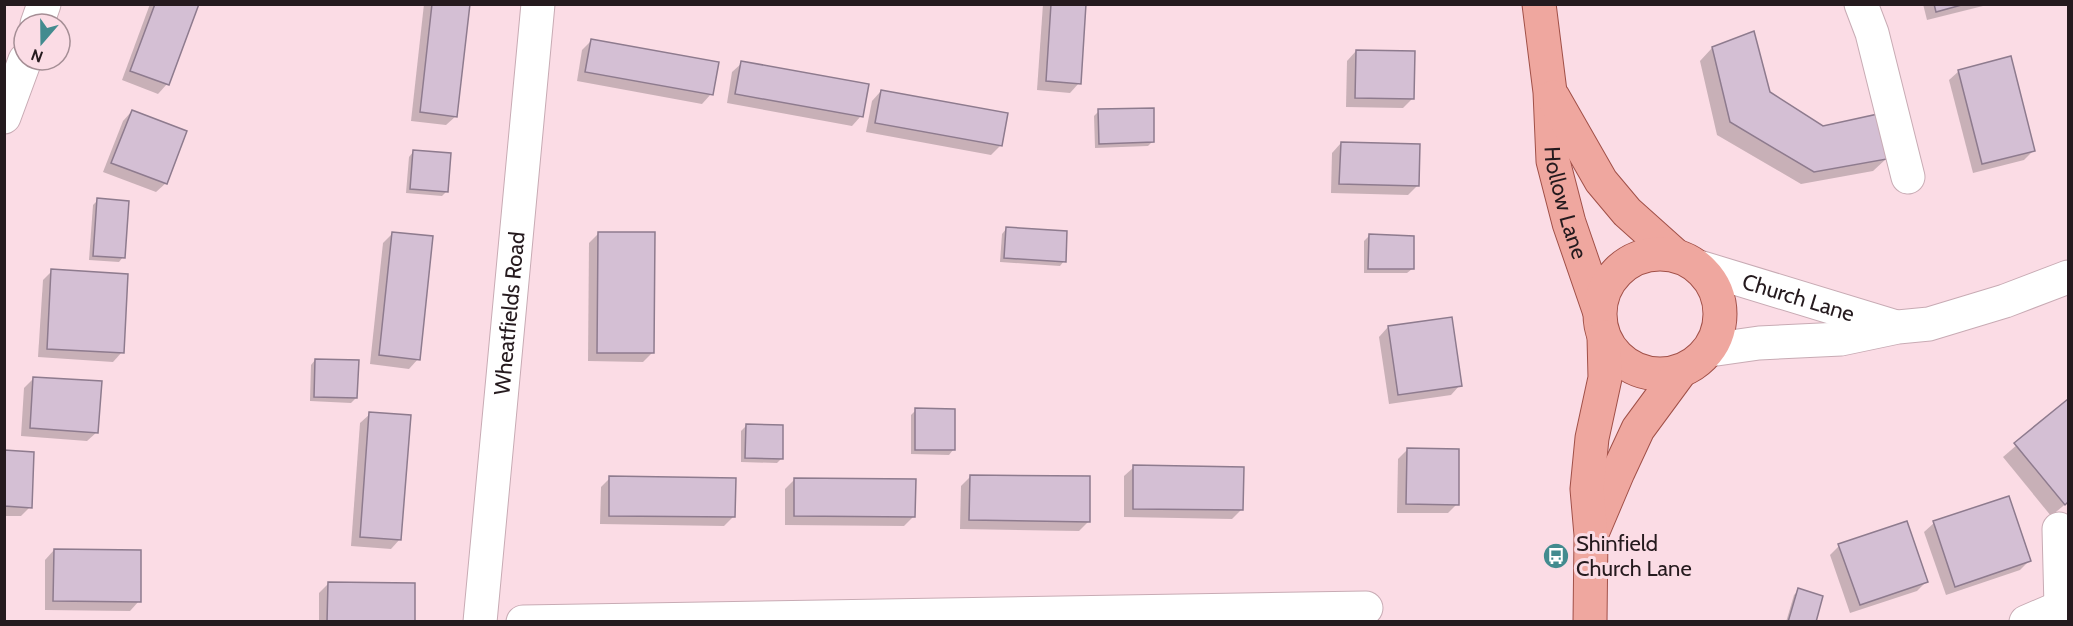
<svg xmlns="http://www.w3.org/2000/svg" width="2073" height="626" font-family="Cabin,sans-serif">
	<rect width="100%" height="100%" fill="#fbdce5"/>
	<g fill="#0003">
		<polygon points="150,4 197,4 167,84 158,94 122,80"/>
		<polygon points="424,4 468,4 456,116 446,125 411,121"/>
		<polygon points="1043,4 1085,4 1079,83 1070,93 1037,90"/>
		<polygon points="1923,4 1991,4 1927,20"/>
		<polygon points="592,40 711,94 702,104 577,81 582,50"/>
		<polygon points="1712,48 1769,93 1823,127 1886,159 1873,171 1801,184 1717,135 1700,61"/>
		<polygon points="1356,51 1413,98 1403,108 1346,107 1347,61"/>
		<polygon points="742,63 861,116 852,126 727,103 732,72"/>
		<polygon points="1959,71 2033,151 2024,160 1973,173 1949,80"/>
		<polygon points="881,91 1001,145 991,155 866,132 872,101"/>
		<polygon points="132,111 166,183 156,192 103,172 123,121"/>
		<polygon points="1099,111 1153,141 1148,146 1095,148 1094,116"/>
		<polygon points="1341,143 1417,186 1408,195 1331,193 1332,153"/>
		<polygon points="413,152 447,191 442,196 406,193 409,157"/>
		<polygon points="98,200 123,257 119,262 89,260 93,205"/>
		<polygon points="1006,229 1064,261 1060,266 1000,262 1002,234"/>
		<polygon points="393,233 418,359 409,369 370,364 383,243"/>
		<polygon points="599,233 652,353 643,362 588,361 589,243"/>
		<polygon points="1369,236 1412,269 1407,273 1364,273 1364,241"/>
		<polygon points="52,271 122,352 113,362 38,357 43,280"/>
		<polygon points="1388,327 1460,385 1451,395 1389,404 1379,337"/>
		<polygon points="315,360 356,398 351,403 310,401 311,365"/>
		<polygon points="34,378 97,432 87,441 21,436 24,388"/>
		<polygon points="2068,401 2068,502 2051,516 2003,457"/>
		<polygon points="916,410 953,450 949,455 911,454 911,415"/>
		<polygon points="370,414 400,539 391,549 351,546 360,423"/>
		<polygon points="746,426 782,458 777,463 741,462 741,431"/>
		<polygon points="1407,450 1457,504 1448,513 1397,513 1398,459"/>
		<polygon points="4,452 30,507 21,516 4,516"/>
		<polygon points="1134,467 1242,509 1232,519 1124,517 1124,476"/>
		<polygon points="970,477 1088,522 1079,531 960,529 961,486"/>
		<polygon points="610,478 734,516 724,526 600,524 601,487"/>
		<polygon points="795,479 913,517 904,526 785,525 785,489"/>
		<polygon points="1934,523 2029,561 2020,570 1946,595 1924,532"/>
		<polygon points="1839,546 1926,582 1917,591 1850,613 1830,555"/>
		<polygon points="54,550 139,601 130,611 45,610 45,560"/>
		<polygon points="328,584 414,622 319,622 319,593"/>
		<polygon points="1799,590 1814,622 1786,622 1794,595"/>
	</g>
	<g fill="#d4bfd4" stroke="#8e7b8e" stroke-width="1.5">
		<polygon points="155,4 199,4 169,85 130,71"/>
		<polygon points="432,4 470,4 457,117 420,112"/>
		<polygon points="1051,4 1086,4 1081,84 1046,81"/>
		<polygon points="1934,4 1965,4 1936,12"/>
		<polygon points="1754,31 1770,92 1823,126 1878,114 1887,159 1814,172 1730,122 1712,47"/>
		<polygon points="591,39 719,62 713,95 585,72"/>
		<polygon points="1356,50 1415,51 1414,99 1355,98"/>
		<polygon points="2011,56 2035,151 1982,164 1958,70"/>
		<polygon points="741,61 869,84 863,117 735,94"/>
		<polygon points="881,90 1008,113 1002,146 875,123"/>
		<polygon points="1154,108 1154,142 1099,144 1098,109"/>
		<polygon points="132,110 187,131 167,184 111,163"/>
		<polygon points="1341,142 1420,144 1419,186 1339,184"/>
		<polygon points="413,150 451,153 448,192 410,189"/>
		<polygon points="97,198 129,201 125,258 93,256"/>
		<polygon points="1006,227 1067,231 1066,262 1004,258"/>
		<polygon points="392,232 433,236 420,360 379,355"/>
		<polygon points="598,232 655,232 654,353 597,353"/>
		<polygon points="1369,234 1414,236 1414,269 1368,269"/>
		<polygon points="51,269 128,274 124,353 47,349"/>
		<polygon points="1452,317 1462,386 1398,395 1388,326"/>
		<polygon points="315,359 359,360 357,398 314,397"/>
		<polygon points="33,377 102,381 98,433 30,428"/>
		<polygon points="2068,399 2068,502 2065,505 2014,443"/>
		<polygon points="915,408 955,409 955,450 915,450"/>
		<polygon points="369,412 411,415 401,540 360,537"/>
		<polygon points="746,424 783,425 783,459 745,458"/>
		<polygon points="1407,448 1459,449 1459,505 1406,504"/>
		<polygon points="4,450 34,452 32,508 4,506"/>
		<polygon points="1133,465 1244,467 1243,510 1133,509"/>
		<polygon points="970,475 1090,476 1090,522 969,520"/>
		<polygon points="609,476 736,478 735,517 609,516"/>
		<polygon points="794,478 916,479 915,517 794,516"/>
		<polygon points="2009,496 2031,561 1955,587 1933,521"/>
		<polygon points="1907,521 1928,582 1860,605 1838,544"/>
		<polygon points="54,549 141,550 141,602 53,601"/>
		<polygon points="328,582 415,583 415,622 327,622"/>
		<polygon points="1798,588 1823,596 1816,622 1788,622"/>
	</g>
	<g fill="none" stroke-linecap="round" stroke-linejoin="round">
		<g stroke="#c8abb4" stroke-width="35">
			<g id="minor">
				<polyline points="1861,4 1872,33 1908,177"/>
				<polyline points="37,24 44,4"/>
				<polyline points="4,117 25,60"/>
				<path id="s1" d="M1699 267 1893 326"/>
				<polyline points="1710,350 1759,343 1841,339 1898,327 1929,324 2005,301 2068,277"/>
				<polyline points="2059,529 2061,607"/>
				<path id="s2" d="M480 622 538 4"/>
				<polyline points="523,622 1366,608"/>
				<polyline points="2026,622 2061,607 2068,610"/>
			</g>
		</g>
		<g stroke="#a15048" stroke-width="35">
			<g id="major">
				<path id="s3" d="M1539 4 1550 92 1553 161 1569 223 1599 310"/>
				<polyline points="1553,97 1601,181 1627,212 1675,255"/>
				<circle cx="1660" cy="314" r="60"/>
				<polyline points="1593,531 1618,472 1638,429 1680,372"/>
				<polyline points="1590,622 1591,535 1587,489 1592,438 1605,378 1604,337"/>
			</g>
		</g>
		<use href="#minor" stroke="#fff" stroke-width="33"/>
		<use href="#major" stroke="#efa79f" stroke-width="33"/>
	</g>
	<defs>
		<g id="bus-disc" transform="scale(1.35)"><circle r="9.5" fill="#438b8f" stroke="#fbdce5"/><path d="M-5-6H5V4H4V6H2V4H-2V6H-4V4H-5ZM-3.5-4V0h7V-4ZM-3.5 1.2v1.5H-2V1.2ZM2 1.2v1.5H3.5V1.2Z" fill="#fff"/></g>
	</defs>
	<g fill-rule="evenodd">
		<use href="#bus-disc" x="1556" y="556"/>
	</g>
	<g text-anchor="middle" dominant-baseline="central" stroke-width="6" stroke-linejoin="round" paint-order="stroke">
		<g font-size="22" fill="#251a1e" stroke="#fbdce5">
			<text stroke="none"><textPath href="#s3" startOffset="201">Hollow Lane</textPath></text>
			<text stroke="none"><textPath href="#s1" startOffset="104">Church Lane</textPath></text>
			<text stroke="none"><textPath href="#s2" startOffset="310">Wheatfields Road</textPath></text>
		</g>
		<g font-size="22" fill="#251a1e" stroke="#fbdce5" text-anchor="start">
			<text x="1576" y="543">Shinfield<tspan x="1576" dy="25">Church Lane</tspan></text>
		</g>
	</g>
	<rect width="2073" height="626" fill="none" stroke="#251a1e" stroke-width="12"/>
	<g transform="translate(42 42) rotate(200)"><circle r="28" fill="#fbdce5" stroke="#a58e95" stroke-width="1.5"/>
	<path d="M0-4.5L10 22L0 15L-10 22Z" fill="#438b8f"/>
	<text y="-9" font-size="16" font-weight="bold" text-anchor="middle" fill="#251a1e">N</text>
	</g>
</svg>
